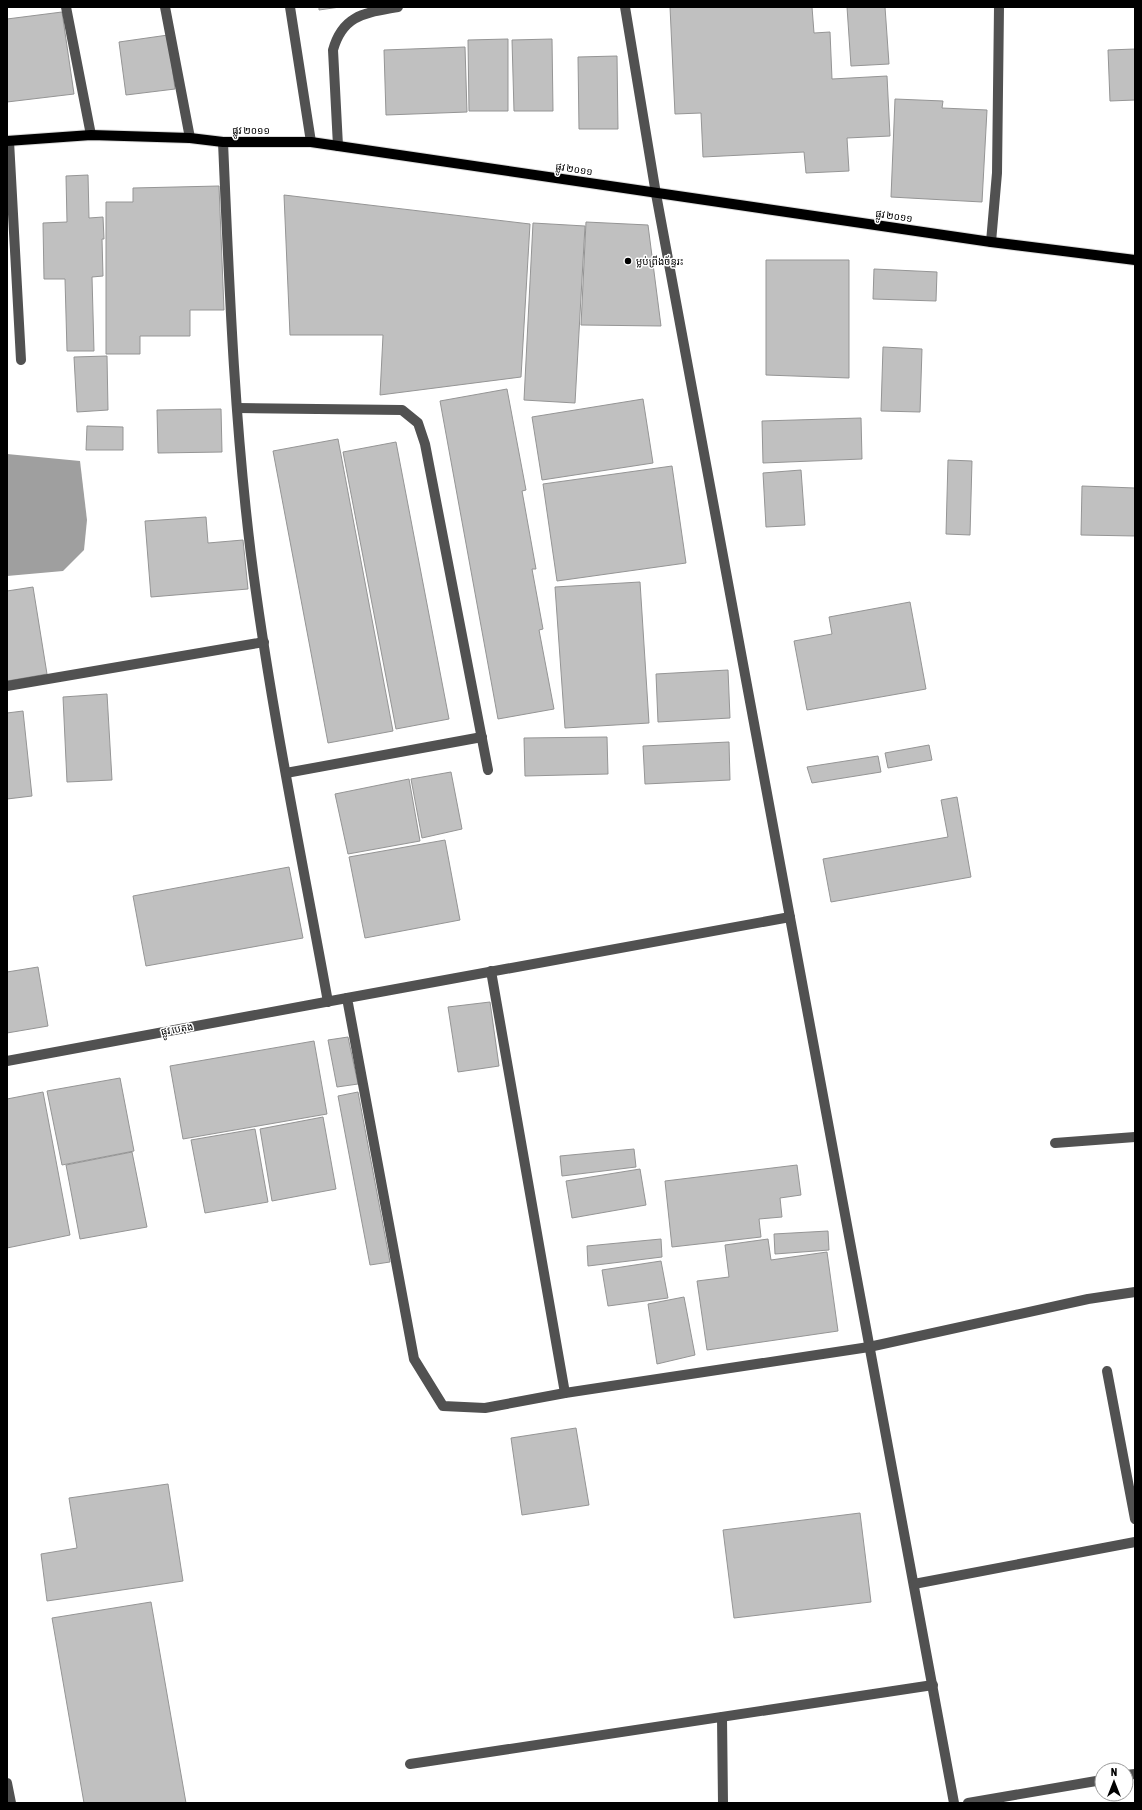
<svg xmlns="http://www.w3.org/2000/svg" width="1142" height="1810" font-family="'Asap Condensed','Noto Sans Khmer',sans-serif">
	<rect width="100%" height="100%" fill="#fff"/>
	<polygon fill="#9f9f9f" points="7,454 80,461 87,520 84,550 63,571 7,576"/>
	<g fill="#c0c0c0" stroke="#959595">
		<polygon points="319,7 340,7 319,10"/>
		<polygon points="670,7 812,7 814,33 830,32 832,79 887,76 890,136 847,138 849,171 806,173 804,152 703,157 701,113 675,114"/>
		<polygon points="847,7 885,7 889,64 851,66"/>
		<polygon points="62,12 74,94 7,102 7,19"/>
		<polygon points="168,35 175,89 126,95 119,42"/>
		<polygon points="508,39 508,111 469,111 468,40"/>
		<polygon points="552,39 553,111 514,111 512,40"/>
		<polygon points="465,47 467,112 386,115 384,50"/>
		<polygon points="1135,49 1135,100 1110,101 1108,50"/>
		<polygon points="617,56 618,129 579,129 578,57"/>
		<polygon points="895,99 943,101 942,108 987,110 982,202 891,197"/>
		<polygon points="88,175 89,218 103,217 104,239 102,239 103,276 92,277 94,351 67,351 65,279 44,279 43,223 67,222 66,176"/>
		<polygon points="219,186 224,310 190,310 190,336 140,336 140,354 106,354 106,202 133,202 133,188"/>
		<polygon points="284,195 530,224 521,377 380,395 383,335 290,335"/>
		<polygon points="586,222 648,225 661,326 581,325"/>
		<polygon points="533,223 585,226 575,403 524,400"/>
		<polygon points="766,260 849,260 849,378 766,375"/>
		<polygon points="874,269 937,272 936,301 873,299"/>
		<polygon points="883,347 922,349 920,412 881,411"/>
		<polygon points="107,356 108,410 77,412 74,357"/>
		<polygon points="507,389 526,490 522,491 536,569 532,569 543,629 539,630 554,709 498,719 440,401"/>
		<polygon points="643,399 653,463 542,480 532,417"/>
		<polygon points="221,409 222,452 158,453 157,410"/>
		<polygon points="861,418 862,459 763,463 762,421"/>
		<polygon points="87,426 123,427 123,450 86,450"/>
		<polygon points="338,439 393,731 328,743 273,451"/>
		<polygon points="396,442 449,719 396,729 343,452"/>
		<polygon points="948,460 972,461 970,535 946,534"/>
		<polygon points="672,466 686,563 557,581 543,484"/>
		<polygon points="801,470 805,525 766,527 763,473"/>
		<polygon points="1082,486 1135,488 1135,536 1081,535"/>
		<polygon points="206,517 208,543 243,540 248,589 151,597 145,521"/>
		<polygon points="640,582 649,723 565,728 555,587"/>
		<polygon points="33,587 47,674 7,681 7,591"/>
		<polygon points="910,602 926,689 807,710 794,641 832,634 829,617"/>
		<polygon points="728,670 730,718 658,722 656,674"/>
		<polygon points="107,694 112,780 67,782 63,697"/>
		<polygon points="23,711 32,796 7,799 7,713"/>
		<polygon points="607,737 608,774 525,776 524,738"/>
		<polygon points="729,742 730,780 645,784 643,746"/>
		<polygon points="929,745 932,760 888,768 885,753"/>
		<polygon points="878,756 881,772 812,783 807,767"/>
		<polygon points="451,772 462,829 422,838 411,779"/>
		<polygon points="409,779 420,841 348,854 335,794"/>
		<polygon points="957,797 971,877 831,902 823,859 948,837 941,800"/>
		<polygon points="445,840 460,920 365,938 349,857"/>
		<polygon points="289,867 303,938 146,966 133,896"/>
		<polygon points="38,967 48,1026 7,1033 7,972"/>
		<polygon points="490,1002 499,1066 458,1072 448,1007"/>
		<polygon points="348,1037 358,1084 337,1087 328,1040"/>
		<polygon points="314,1041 327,1114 183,1139 170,1066"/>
		<polygon points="120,1078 134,1151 62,1165 47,1091"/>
		<polygon points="43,1092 70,1235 7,1248 7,1099"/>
		<polygon points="358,1092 390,1262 370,1265 338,1096"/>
		<polygon points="323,1117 336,1189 272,1201 260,1129"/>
		<polygon points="255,1129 268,1202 205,1213 191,1140"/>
		<polygon points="634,1149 636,1167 562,1176 560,1156"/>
		<polygon points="132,1152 147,1227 80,1239 66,1165"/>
		<polygon points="797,1165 801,1195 780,1198 782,1217 759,1219 761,1237 672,1247 665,1181"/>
		<polygon points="640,1169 646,1205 572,1218 566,1181"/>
		<polygon points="828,1231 829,1250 775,1254 774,1234"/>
		<polygon points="661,1239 662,1257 588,1266 587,1246"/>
		<polygon points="768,1239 771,1260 827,1252 838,1331 707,1350 697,1281 729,1277 725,1245"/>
		<polygon points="661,1261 668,1298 608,1306 602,1270"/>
		<polygon points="684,1297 695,1355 657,1364 648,1304"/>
		<polygon points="576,1428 589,1505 522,1515 511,1438"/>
		<polygon points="168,1484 183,1581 47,1601 41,1554 77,1548 69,1498"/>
		<polygon points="860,1513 871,1602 734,1618 723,1530"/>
		<polygon points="151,1602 186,1803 84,1803 52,1618"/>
	</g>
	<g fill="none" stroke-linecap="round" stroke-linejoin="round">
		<g stroke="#dbdbdb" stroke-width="12">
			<polyline id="major" points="7,141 91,135 190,138 223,142 311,142 991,242 1135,260"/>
		</g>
		<g stroke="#515151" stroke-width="10">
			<polyline points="66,7 91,135"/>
			<polyline points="165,7 190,138"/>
			<polyline points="290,7 311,142"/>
			<polyline points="625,7 656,194 954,1803"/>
			<polyline points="9,141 21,360"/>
			<path d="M223 142C229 279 234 418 251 555 270 705 301 853 328 1002"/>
			<path d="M338 146 333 50C343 14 366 13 398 7"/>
			<polyline points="991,242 997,173 999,7"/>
			<polyline points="238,408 402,410 418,423 425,444 488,770"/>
			<polyline points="7,686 264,642"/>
			<polyline points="286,773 482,737"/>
			<polyline points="790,917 347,998 414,1359 443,1406 485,1408 565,1393 869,1347 1088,1299 1135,1292"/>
			<polyline points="491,971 565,1393"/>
			<polyline points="7,1061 347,998"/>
			<polyline points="1055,1143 1135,1137"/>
			<polyline points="1107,1371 1135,1519"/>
			<polyline points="914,1584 1135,1542"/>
			<polyline points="722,1717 723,1803"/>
			<polyline points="410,1764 933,1685"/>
			<polyline points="1126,1775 1135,1774"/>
			<polyline points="7,1783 11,1803"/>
			<polyline points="968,1803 1102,1780"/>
		</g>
		<use href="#major" stroke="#000" stroke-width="10"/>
	</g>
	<circle fill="#000" stroke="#fff" stroke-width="1.5" cx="628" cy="261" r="4"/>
	<g text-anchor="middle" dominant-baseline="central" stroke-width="3" stroke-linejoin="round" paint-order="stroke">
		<g font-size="10" fill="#000" stroke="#fff">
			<text x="251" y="130">ផ្លូវ ២០១១</text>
			<text transform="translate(574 169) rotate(9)">ផ្លូវ ២០១១</text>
			<text transform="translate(894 216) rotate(8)">ផ្លូវ ២០១១</text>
			<text transform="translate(177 1029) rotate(-10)">ផ្លូវ បេតុង</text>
		</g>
		<g font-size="10" fill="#000" stroke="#fff" text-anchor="start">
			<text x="636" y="261">ម្លប់ព្រីងច័ន្ទរះ</text>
		</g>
	</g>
	<rect width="1142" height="1810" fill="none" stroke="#000000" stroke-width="16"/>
	<g transform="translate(1114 1782)"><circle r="19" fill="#ffffff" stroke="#999999"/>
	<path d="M0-3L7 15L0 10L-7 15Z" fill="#000000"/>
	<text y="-6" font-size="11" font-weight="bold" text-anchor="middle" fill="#000000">N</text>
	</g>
</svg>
